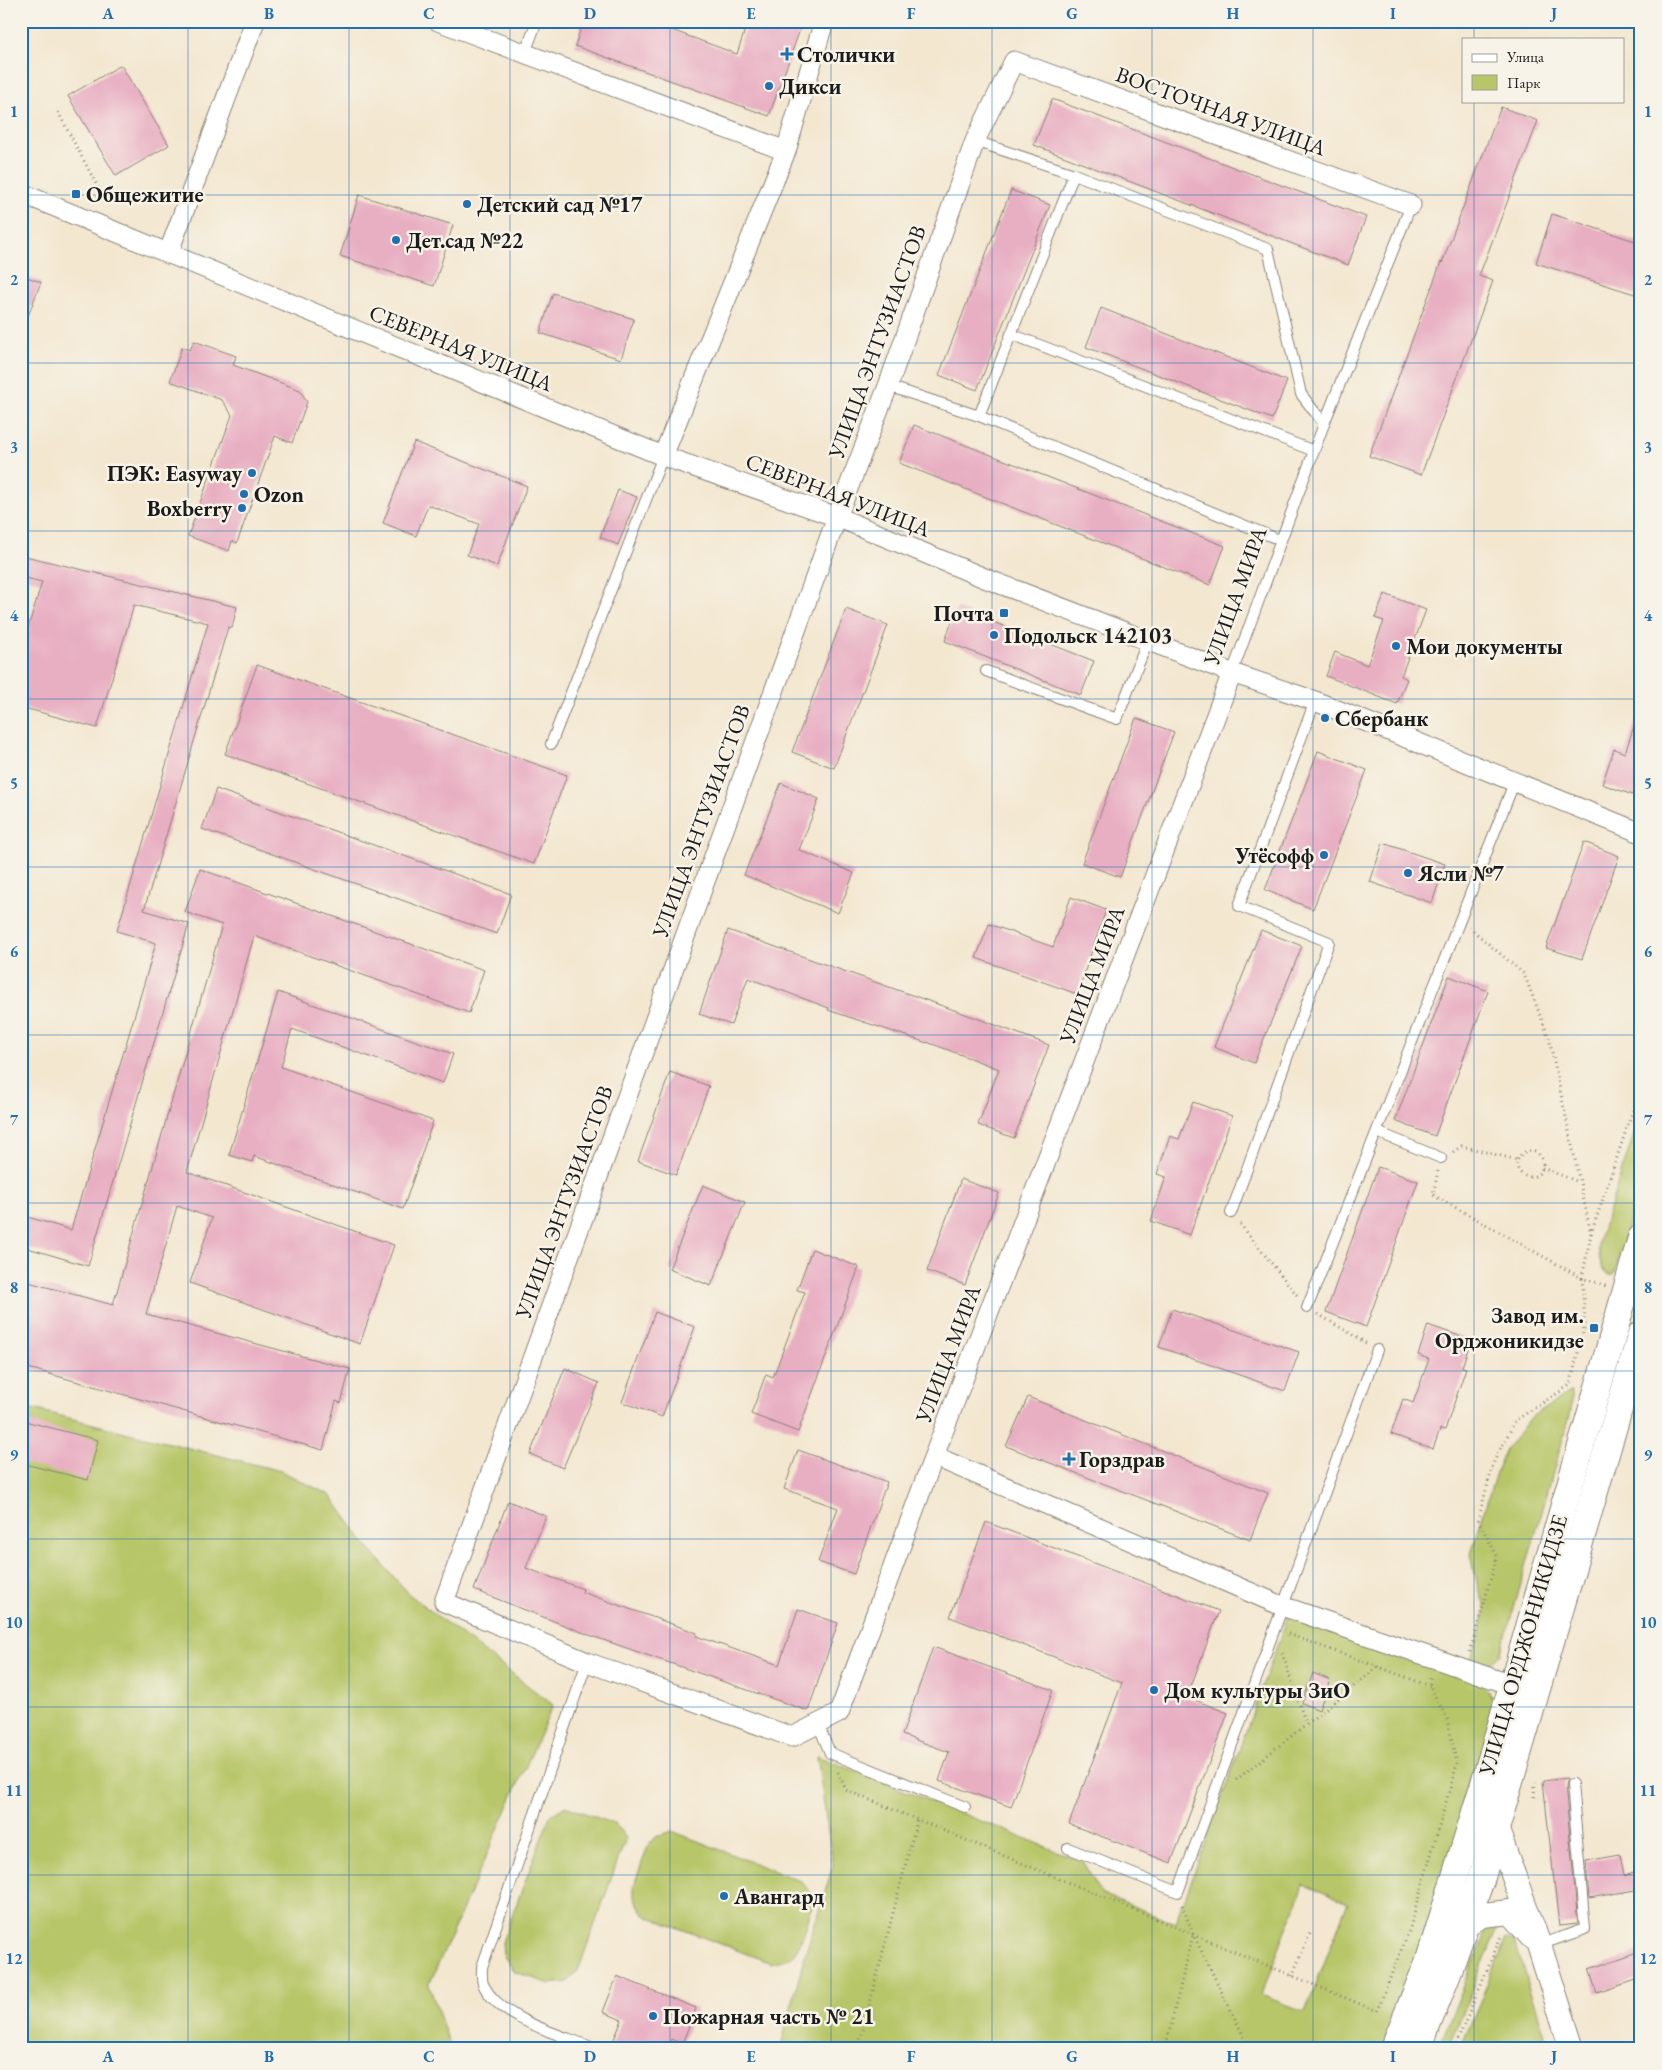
<svg xmlns="http://www.w3.org/2000/svg" width="1662" height="2070" font-family="'EB Garamond',serif">
	<rect width="100%" height="100%" fill="#f7f3e8"/>
	<filter id="ink" filterUnits="userSpaceOnUse"><feTurbulence type="fractalNoise" baseFrequency=".02" numOctaves="2"/><feDisplacementMap in="SourceGraphic" scale="10" xChannelSelector="R" yChannelSelector="G"/><feConvolveMatrix kernelMatrix="1 2 1 2 8 2 1 2 1" color-interpolation-filters="sRGB"/></filter>
	<filter id="wash" filterUnits="userSpaceOnUse"><feTurbulence type="fractalNoise" baseFrequency=".0096" numOctaves="4" result="noise"/><feDisplacementMap in="SourceGraphic" scale="20" xChannelSelector="R" yChannelSelector="G"/><feGaussianBlur stdDeviation="1.12" result="paint"/><feColorMatrix in="noise" values="0 0 0 0 0 0 0 0 0 0 0 0 0 0 0 0 0 1.4 0 .05"/><feComposite in="paint" operator="in"/></filter>
	<g filter="url(#wash)">
		<rect width="100%" height="100%" fill="#f3e7d0"/>
		<g fill="#b7c668" stroke="#6a7142" fill-rule="evenodd">
			<path d="M1641 1113V1180L1614 1275H1608C1599 1266 1599 1255 1598 1243Z"/>
			<path d="M1571 1392V1411L1501 1653C1491 1665 1486 1666 1470 1665L1486 1610 1477 1583 1471 1554 1497 1469 1505 1451 1531 1417Z"/>
			<polygon points="21,1406 281,1471 330,1495 370,1550 410,1595 553,1705 429,1985 451,2049 21,2049"/>
			<path d="M1289 1613 1476 1679 1489 1691 1495 1709 1438 1908 1383 2049H780L805 1955 833 1866 817 1756 1082 1861 1102 1894 1176 1923ZM1304 1885 1348 1902 1305 2012 1261 1995Z"/>
			<polygon points="565,1806 615,1824 626,1838 578,1971 568,1982 550,1984 515,1972 503,1955 502,1942 550,1816"/>
			<path d="M672 1831 800 1881 814 1895C812 1909 802 1949 790 1957 785 1960 777 1961 771 1963L644 1915 634 1897V1885L648 1846 656 1837Z"/>
			<polygon points="1496,1921 1500,1923 1447,2049 1438,2049 1487,1929"/>
			<polygon points="1506,1939 1515,1942 1548,2049 1460,2049"/>
		</g>
		<g id="blocks">
			<g fill="#e8aec2">
				<polygon points="583,21 647,21 737,54 748,21 803,21 769,116 575,46"/>
				<polygon points="121,65 169,145 116,176 68,96"/>
				<polygon points="1052,99 1366,217 1348,265 1034,145"/>
				<polygon points="1501,107 1538,121 1479,276 1493,281 1421,475 1369,456 1441,262 1442,263"/>
				<polygon points="1011,190 1050,205 977,390 939,375"/>
				<polygon points="359,195 453,225 434,286 340,256"/>
				<polygon points="1552,214 1641,243 1641,296 1536,263"/>
				<polygon points="21,275 41,282 23,329 21,329"/>
				<polygon points="553,293 634,319 621,359 540,333"/>
				<polygon points="1101,308 1287,381 1272,419 1086,347"/>
				<polygon points="194,341 236,356 233,365 300,390 307,402 292,443 275,436 237,543 232,541 229,551 188,536 232,415 222,400 170,381 182,347 190,350"/>
				<polygon points="914,425 1225,546 1210,585 899,463"/>
				<polygon points="414,442 527,486 497,566 467,555 479,524 428,505 416,536 383,523"/>
				<polygon points="618,490 637,497 618,545 600,537"/>
				<polygon points="21,555 237,607 232,628 228,627 144,910 189,924 88,1266 21,1246 21,1215 71,1230 156,943 117,931 208,623 134,605 97,728 21,707 21,650 42,582 21,577"/>
				<polygon points="1385,594 1426,610 1401,676 1407,679 1397,704 1326,676 1335,652 1367,665 1384,621 1375,618"/>
				<polygon points="957,608 1094,661 1081,695 945,641"/>
				<polygon points="846,609 888,625 834,768 792,752"/>
				<polygon points="257,665 567,775 534,864 225,754"/>
				<polygon points="1638,714 1641,715 1641,798 1602,784 1614,749 1625,753"/>
				<polygon points="1136,718 1174,732 1120,877 1082,863"/>
				<polygon points="1318,751 1367,770 1313,909 1265,890"/>
				<polygon points="781,783 819,799 799,850 854,873 838,913 744,875"/>
				<polygon points="216,789 511,894 497,934 202,829"/>
				<polygon points="1584,842 1619,856 1582,959 1546,948"/>
				<polygon points="1383,843 1445,864 1432,903 1370,882"/>
				<polygon points="200,869 484,970 469,1013 254,936 187,1172 394,1245 360,1344 190,1283 212,1218 177,1206 146,1314 350,1369 341,1403 336,1401 323,1450 21,1366 21,1280 113,1305 222,925 185,912"/>
				<polygon points="1071,897 1106,910 1077,994 976,958 989,924 1053,947"/>
				<polygon points="728,930 971,1016 1049,1045 1014,1138 978,1125 999,1069 927,1042 927,1043 828,1010 829,1008 748,978 731,1025 699,1014"/>
				<polygon points="1261,930 1302,946 1254,1063 1214,1047"/>
				<polygon points="1449,976 1488,991 1435,1136 1395,1121"/>
				<polygon points="278,992 453,1054 443,1083 292,1029 281,1067 433,1121 403,1209 254,1156 252,1162 229,1155"/>
				<polygon points="670,1072 709,1086 676,1175 638,1161"/>
				<polygon points="1193,1102 1232,1116 1190,1235 1151,1221 1166,1177 1157,1174 1170,1136 1179,1139"/>
				<polygon points="1378,1167 1418,1181 1366,1327 1326,1312"/>
				<polygon points="961,1179 999,1193 965,1285 927,1271"/>
				<polygon points="703,1185 745,1202 711,1286 669,1269"/>
				<polygon points="812,1249 859,1267 798,1432 751,1414 766,1374 773,1377 805,1292 797,1290"/>
				<polygon points="1172,1309 1299,1352 1285,1391 1159,1347"/>
				<polygon points="655,1312 695,1327 662,1417 622,1402"/>
				<polygon points="1428,1325 1471,1340 1462,1367 1466,1368 1445,1430 1440,1429 1433,1449 1391,1434 1403,1399 1413,1403 1429,1359 1418,1355"/>
				<polygon points="565,1368 599,1383 563,1468 530,1454"/>
				<polygon points="1028,1397 1268,1493 1250,1540 1006,1446"/>
				<polygon points="21,1420 98,1440 88,1480 21,1463"/>
				<polygon points="798,1450 887,1482 854,1574 818,1562 838,1508 784,1489"/>
				<polygon points="508,1501 546,1516 526,1568 583,1589 582,1592 697,1633 696,1636 779,1665 798,1609 838,1623 808,1711 592,1636 474,1590"/>
				<polygon points="986,1522 1219,1611 1187,1697 1228,1713 1171,1863 1069,1824 1122,1683 950,1617"/>
				<polygon points="933,1647 1053,1690 1011,1807 939,1781 949,1752 902,1735"/>
				<polygon points="1313,1673 1330,1680 1319,1710 1302,1703"/>
				<polygon points="1567,1778 1565,1785 1578,1924 1559,1926 1543,1781"/>
				<polygon points="1620,1855 1624,1876 1641,1871 1641,1889 1589,1898 1586,1861"/>
				<polygon points="1641,1951 1641,1978 1597,1993 1589,1969"/>
				<polygon points="617,1976 696,2008 682,2044 671,2039 667,2049 610,2049 622,2020 603,2012"/>
			</g>
		</g>
	</g>
	<g filter="url(#ink)">
		<use href="#blocks" fill-opacity="0" stroke="#888276" stroke-width="1"/>
		<g fill="none" stroke-linecap="round" stroke-linejoin="round">
			<g stroke="#888276" stroke-width="12">
				<g id="service">
					<polyline points="525,53 537,21"/>
					<polyline points="975,141 1074,174"/>
					<polyline points="1011,334 1314,451"/>
					<polyline points="888,386 979,416 1280,540"/>
					<polyline points="979,416 1074,174 1268,249 1301,394 1324,424"/>
					<polyline points="986,671 1117,719 1148,640"/>
					<polyline points="1232,673 1324,424 1411,205"/>
					<polyline points="551,744 663,456"/>
					<polyline points="1377,1132 1441,1158"/>
					<polyline points="1231,1213 1329,942 1239,906 1315,701"/>
					<polyline points="1307,1308 1514,783"/>
					<path d="M587 1662 482 1967C482 1973 481 1981 484 1986 501 2020 562 2035 596 2049"/>
					<polyline points="818,1724 830,1753 965,1807"/>
					<polyline points="1068,1848 1178,1892 1377,1350"/>
					<polyline points="1539,1945 1585,1929 1572,1784"/>
				</g>
			</g>
			<g stroke="#888276" stroke-width="21">
				<g id="minor">
					<polyline points="438,21 786,151"/>
					<polyline points="21,193 663,456 837,517 987,579 1232,673 1315,701 1641,833"/>
					<polyline points="168,254 255,21"/>
					<polyline points="663,456 786,151 824,21"/>
					<polyline points="1232,673 934,1456 839,1713 792,1737 587,1662 444,1602 837,517 888,386 975,141 1014,61 1411,205"/>
					<polyline points="934,1456 1282,1606 1523,1689"/>
				</g>
			</g>
			<g stroke="#888276" stroke-width="26">
				<g id="tertiary">
					<polyline points="1496,1828 1539,1945 1572,2049"/>
					<polyline points="1466,1924 1482,1915 1510,1912 1532,1937"/>
				</g>
			</g>
			<g stroke="#888276" stroke-width="28">
				<g id="secondary">
					<polyline points="1393,2049 1429,1960 1484,1783 1641,1238"/>
					<polyline points="1418,2049 1449,1970 1482,1877 1641,1334"/>
				</g>
			</g>
			<g stroke="#888276" stroke-width="3" stroke-dasharray="1 4" stroke-linecap="butt">
				<polyline points="58,112 100,191 95,203"/>
				<circle cx="1530" cy="1164" r="13"/>
				<polyline points="1453,1152 1462,1146 1517,1160"/>
				<polyline points="1542,1168 1579,1182"/>
				<polyline points="1438,1171 1433,1195 1582,1278 1591,1234 1549,1038 1524,974 1470,928"/>
				<polyline points="1240,1224 1297,1295"/>
				<polyline points="1591,1234 1641,1086"/>
				<polyline points="1318,1314 1366,1343"/>
				<polyline points="1288,1634 1430,1686"/>
				<polyline points="1470,1652 1497,1556 1478,1520 1494,1461 1516,1420 1570,1385 1585,1324 1582,1278 1606,1286"/>
				<polyline points="1282,1653 1306,1724"/>
				<polyline points="838,1772 846,1790 1377,2011 1410,1928 1457,1764 1447,1719 1430,1686 1430,1676"/>
				<polyline points="1236,1780 1378,1667"/>
				<polyline points="1534,1797 1535,1782"/>
				<polyline points="1182,1905 1193,1934 1250,2049"/>
				<polyline points="1292,1976 1311,1931"/>
				<polyline points="858,2049 917,1820"/>
				<polyline points="1165,2049 1193,1935"/>
				<polyline points="1454,2049 1502,1934"/>
			</g>
			<use href="#service" stroke="#fff" stroke-width="10"/>
			<use href="#minor" stroke="#fff" stroke-width="19"/>
			<use href="#tertiary" stroke="#fff" stroke-width="24"/>
			<use href="#secondary" stroke="#fff" stroke-width="26"/>
		</g>
	</g>
	<path fill="none" stroke="#1f6fb2" stroke-width="1" stroke-opacity="0.55" d="M188 21V2049M349 21V2049M510 21V2049M670 21V2049M831 21V2049M992 21V2049M1152 21V2049M1313 21V2049M1474 21V39M1474 101V2049M21 195H1641M21 363H1641M21 531H1641M21 699H1641M21 867H1641M21 1035H1641M21 1203H1641M21 1371H1641M21 1539H1641M21 1707H1641M21 1875H1641"/>
	<g fill="#1f6fb2" stroke="#f7f3e8" stroke-width="2">
		<path d="M784.5 46.5h5v5h5v5h-5v5h-5v-5h-5v-5h5z"/>
		<circle cx="769" cy="86" r="5"/>
		<rect x="71" y="189" width="10" height="10" rx="2.5"/>
		<circle cx="467" cy="204" r="5"/>
		<circle cx="396" cy="240" r="5"/>
		<circle cx="252" cy="473" r="5"/>
		<circle cx="244" cy="494" r="5"/>
		<circle cx="242" cy="508" r="5"/>
		<rect x="999" y="608" width="10" height="10" rx="2.5"/>
		<circle cx="994" cy="635" r="5"/>
		<circle cx="1396" cy="646" r="5"/>
		<circle cx="1325" cy="718" r="5"/>
		<circle cx="1324" cy="855" r="5"/>
		<circle cx="1408" cy="873" r="5"/>
		<rect x="1589" y="1323" width="10" height="10" rx="2.5"/>
		<path d="M1066.5 1451.5h5v5h5v5h-5v5h-5v-5h-5v-5h5z"/>
		<circle cx="1154" cy="1690" r="5"/>
		<circle cx="724" cy="1896" r="5"/>
		<circle cx="653" cy="2016" r="5"/>
	</g>
	<g text-anchor="middle" dominant-baseline="central" stroke-width="5" stroke-linejoin="round" paint-order="stroke">
		<g font-size="22" font-weight="bold" fill="#1c1c1c" stroke="#f7f3e8" text-anchor="start">
			<text x="797" y="54">Столички</text>
			<text x="779" y="86">Дикси</text>
			<text x="86" y="194">Общежитие</text>
			<text x="477" y="204">Детский сад №17</text>
			<text x="406" y="240">Дет.сад №22</text>
			<text x="242" y="473" text-anchor="end">ПЭК: Easyway</text>
			<text x="254" y="494">Ozon</text>
			<text x="232" y="508" text-anchor="end">Boxberry</text>
			<text x="994" y="613" text-anchor="end">Почта</text>
			<text x="1004" y="635">Подольск 142103</text>
			<text x="1406" y="646">Мои документы</text>
			<text x="1335" y="718">Сбербанк</text>
			<text x="1314" y="855" text-anchor="end">Утёсофф</text>
			<text x="1418" y="873">Ясли №7</text>
			<text x="1584" y="1315" text-anchor="end">Завод им.<tspan x="1584" dy="25">Орджоникидзе</tspan></text>
			<text x="1079" y="1459">Горздрав</text>
			<text x="1164" y="1690">Дом культуры ЗиО</text>
			<text x="734" y="1896">Авангард</text>
			<text x="663" y="2016">Пожарная часть № 21</text>
		</g>
		<g font-size="22" fill="#1c1c1c" stroke="#f7f3e8">
			<text transform="translate(1221 111) rotate(20)">ВОСТОЧНАЯ УЛИЦА</text>
			<text transform="translate(877 342) rotate(-70)">УЛИЦА ЭНТУЗИАСТОВ</text>
			<text transform="translate(461 348) rotate(22)">СЕВЕРНАЯ УЛИЦА</text>
			<text transform="translate(838 495) rotate(21)">СЕВЕРНАЯ УЛИЦА</text>
			<text transform="translate(1235 596) rotate(-70)">УЛИЦА МИРА</text>
			<text transform="translate(701 821) rotate(-70)">УЛИЦА ЭНТУЗИАСТОВ</text>
			<text transform="translate(1092 975) rotate(-69)">УЛИЦА МИРА</text>
			<text transform="translate(564 1202) rotate(-70)">УЛИЦА ЭНТУЗИАСТОВ</text>
			<text transform="translate(948 1354) rotate(-69)">УЛИЦА МИРА</text>
			<text transform="translate(1523 1645) rotate(-74)">УЛИЦА ОРДЖОНИКИДЗЕ</text>
		</g>
	</g>
	<rect width="1662" height="2070" fill="none" stroke="#f7f3e8" stroke-width="55"/>
	<rect x="1462" y="38" width="162" height="65" fill="#f7f3e8" stroke="#9f9d96"/>
	<rect x="1472" y="54" width="25" height="8" fill="#ffffff" stroke="#9f9d96"/>
	<text x="1507" y="62" font-size="15" fill="#1c1c1c">Улица</text>
	<rect x="1472" y="75" width="25" height="15" fill="#b7c668" stroke="#9f9d96"/>
	<text x="1507" y="88" font-size="15" fill="#1c1c1c">Парк</text>
	<rect x="28" y="28" width="1606" height="2014" fill="none" stroke="#1f6fb2" stroke-width="2"/>
	<g font-size="16" text-anchor="middle" font-weight="bold" fill="#1f6fb2">
		<text x="108" y="19">A</text>
		<text x="269" y="19">B</text>
		<text x="429" y="19">C</text>
		<text x="590" y="19">D</text>
		<text x="751" y="19">E</text>
		<text x="911" y="19">F</text>
		<text x="1072" y="19">G</text>
		<text x="1233" y="19">H</text>
		<text x="1393" y="19">I</text>
		<text x="1554" y="19">J</text>
		<text x="14" y="117">1</text>
		<text x="1648" y="117">1</text>
		<text x="14" y="285">2</text>
		<text x="1648" y="285">2</text>
		<text x="14" y="453">3</text>
		<text x="1648" y="453">3</text>
		<text x="14" y="621">4</text>
		<text x="1648" y="621">4</text>
		<text x="14" y="789">5</text>
		<text x="1648" y="789">5</text>
		<text x="14" y="957">6</text>
		<text x="1648" y="957">6</text>
		<text x="14" y="1125">7</text>
		<text x="1648" y="1125">7</text>
		<text x="14" y="1293">8</text>
		<text x="1648" y="1293">8</text>
		<text x="14" y="1460">9</text>
		<text x="1648" y="1460">9</text>
		<text x="14" y="1628">10</text>
		<text x="1648" y="1628">10</text>
		<text x="14" y="1796">11</text>
		<text x="1648" y="1796">11</text>
		<text x="14" y="1964">12</text>
		<text x="1648" y="1964">12</text>
		<text x="108" y="2062">A</text>
		<text x="269" y="2062">B</text>
		<text x="429" y="2062">C</text>
		<text x="590" y="2062">D</text>
		<text x="751" y="2062">E</text>
		<text x="911" y="2062">F</text>
		<text x="1072" y="2062">G</text>
		<text x="1233" y="2062">H</text>
		<text x="1393" y="2062">I</text>
		<text x="1554" y="2062">J</text>
	</g>
</svg>
